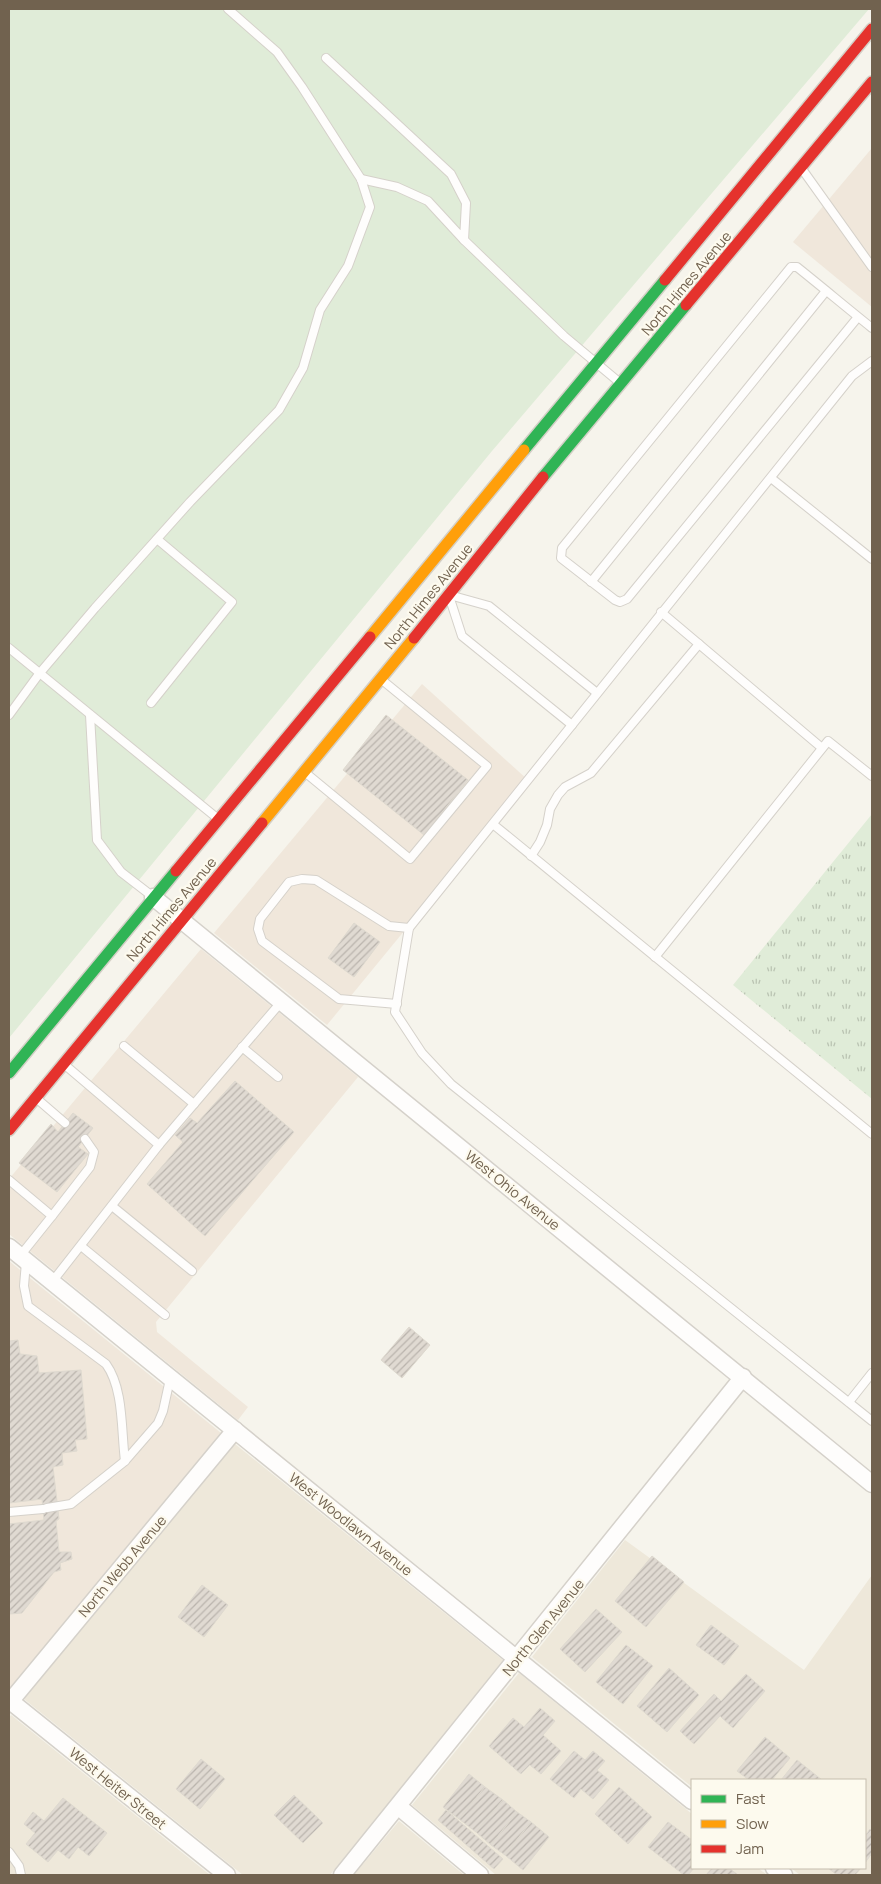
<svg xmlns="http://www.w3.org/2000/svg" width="881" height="1884" font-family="Manrope,sans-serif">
	<defs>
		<pattern id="grass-tufts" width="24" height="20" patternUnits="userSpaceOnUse" patternTransform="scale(1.25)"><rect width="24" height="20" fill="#e0ecd8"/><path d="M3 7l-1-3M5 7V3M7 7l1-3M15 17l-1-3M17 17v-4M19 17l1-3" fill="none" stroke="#bac3b2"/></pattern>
		<pattern id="building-hatch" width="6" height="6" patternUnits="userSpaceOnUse" patternTransform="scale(1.25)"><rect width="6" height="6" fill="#e0dad2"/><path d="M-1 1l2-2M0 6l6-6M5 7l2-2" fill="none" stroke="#bab4ad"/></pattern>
	</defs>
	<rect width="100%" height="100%" fill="#f6f4ec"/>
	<g fill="#eee8da">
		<polygon points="235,1444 504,1661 330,1875 243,1875 24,1699"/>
		<polygon points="625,1540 804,1670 872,1575 872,1875 800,1875 791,1868 865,1868 865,1780 692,1780 692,1787 532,1657"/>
		<polygon points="519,1673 692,1814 692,1868 758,1868 767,1875 496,1875 412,1805"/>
		<polygon points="11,1715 210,1875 9,1875 9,1718"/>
		<polygon points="399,1821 464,1875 354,1875"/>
	</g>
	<g fill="#f0e7db">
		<polygon points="872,148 872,307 793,242"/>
		<polygon points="422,684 528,780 327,1025 214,933"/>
		<polygon points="201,949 358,1077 156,1322 157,1332 248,1407 238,1420 9,1234 9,1179"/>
		<polygon points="9,1261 221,1433 10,1688 9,1687"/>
	</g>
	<polygon fill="url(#grass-tufts)" points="872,814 872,1099 733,985"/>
	<polygon fill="#e0ecd8" points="9,9 869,9 492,451 9,1038"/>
	<g fill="url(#building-hatch)" stroke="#ded9cf">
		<polygon points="386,715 468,780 424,835 343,770"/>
		<polygon points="354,923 380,942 354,977 328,958"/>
		<polygon points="235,1081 294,1132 205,1236 147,1184 183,1142 175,1135 190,1118 197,1123"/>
		<polygon points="73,1113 93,1128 78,1147 88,1154 57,1192 19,1163 51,1124 58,1132"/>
		<polygon points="409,1327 430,1345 402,1378 381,1360"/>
		<polygon points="18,1340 20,1354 37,1356 39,1373 81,1370 87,1439 75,1440 77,1451 62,1453 63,1465 53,1467 59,1519 56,1521 59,1552 71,1552 72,1559 60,1563 61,1570 54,1572 22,1613 9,1614 9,1524 44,1520 42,1499 9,1503 9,1341"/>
		<polygon points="652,1556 684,1582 646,1627 615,1601"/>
		<polygon points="202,1585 228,1605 204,1637 178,1617"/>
		<polygon points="596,1609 622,1632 585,1672 560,1649"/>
		<polygon points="711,1625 739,1646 724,1665 696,1645"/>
		<polygon points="626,1645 653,1666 623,1704 596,1682"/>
		<polygon points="669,1668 699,1695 667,1732 637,1706"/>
		<polygon points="746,1674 765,1691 733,1728 720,1716 694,1744 680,1731 714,1694 721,1701"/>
		<polygon points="540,1708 555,1721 543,1735 561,1751 541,1774 530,1765 521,1774 489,1746 513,1718 524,1727"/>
		<polygon points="765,1737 790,1758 772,1780 749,1780 737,1771"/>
		<polygon points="574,1751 585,1760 593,1751 605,1761 597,1770 609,1780 593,1799 581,1789 574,1798 550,1779"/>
		<polygon points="201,1759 225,1779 200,1809 176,1789"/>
		<polygon points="797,1760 822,1780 781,1780"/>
		<polygon points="469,1774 485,1787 459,1819 443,1807"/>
		<polygon points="485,1787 503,1800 476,1832 459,1819"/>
		<polygon points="619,1787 652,1817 628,1844 595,1814"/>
		<polygon points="294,1795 323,1823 303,1843 274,1815"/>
		<polygon points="63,1798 107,1833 89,1856 78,1847 69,1859 58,1850 48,1862 26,1844 35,1833 24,1824 33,1812 44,1821"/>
		<polygon points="503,1800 517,1812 491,1845 476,1832"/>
		<polygon points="446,1810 503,1859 494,1869 438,1820"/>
		<polygon points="517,1812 531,1822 505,1855 491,1845"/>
		<polygon points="531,1822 549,1837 523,1870 505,1855"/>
		<polygon points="668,1822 692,1840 694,1868 688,1875 684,1875 648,1847"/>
		<polygon points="870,1829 872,1831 872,1853 865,1863 865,1836"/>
		<polygon points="712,1868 729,1868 738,1875 706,1875"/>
		<polygon points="828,1868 861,1868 855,1875 837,1875"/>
	</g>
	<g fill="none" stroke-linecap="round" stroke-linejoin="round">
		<g stroke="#d5d1ca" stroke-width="10">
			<g id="lane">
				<polyline points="326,58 451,174 466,203 464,240 428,201 397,187 361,179"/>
				<polyline points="802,169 872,267"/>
				<polyline points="464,240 564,336 619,382"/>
				<path d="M858 317 627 599 620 602 615 600 561 558 562 548 791 267H797C822 287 847 308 872 328"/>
				<polyline points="872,361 852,376 409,928 395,1012 422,1053 451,1084 872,1421"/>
				<polyline points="771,478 872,559"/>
				<polyline points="591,582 826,291"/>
				<polyline points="453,596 489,606 597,693"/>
				<polyline points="450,599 462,636 572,725"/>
				<polyline points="661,612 822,748"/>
				<polyline points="9,648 217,818"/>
				<polyline points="151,703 232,602 157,539"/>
				<polyline points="9,715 39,674 95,608 190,502 279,410 303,368 320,310 348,266 370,207 361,179 302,87 277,52 228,9"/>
				<polyline points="90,715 97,840 121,872 152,896"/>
				<polyline points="307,774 410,859 487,766 382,680"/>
				<polyline points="494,825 872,1134"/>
				<polyline points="531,856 540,842 547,825 550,809 558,795 565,787 591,773 699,644"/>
				<polyline points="655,957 828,741 872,776"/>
				<polyline points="397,1004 339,999 262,941 258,929 260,919 289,882 302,879 316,880 389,926 409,928"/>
				<polyline points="124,1046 194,1104"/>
				<polyline points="242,1047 278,1077"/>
				<polyline points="36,1098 65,1123"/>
				<polyline points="159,1145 282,1001"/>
				<polyline points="9,1180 52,1216 20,1256"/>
				<polyline points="112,1206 192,1271"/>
				<polyline points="52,1216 90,1167 94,1152 85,1139"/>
				<polyline points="81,1246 165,1315"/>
				<path d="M26 1262 24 1286 28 1306 106 1364C124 1389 121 1430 125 1461"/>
				<polyline points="52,1282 159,1145 65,1065"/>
				<polyline points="849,1402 872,1373"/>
				<polyline points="47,1508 71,1504 125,1461 158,1423 163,1411 170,1379"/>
				<polyline points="9,1512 43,1509"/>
				<polyline points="9,1852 19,1866 21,1875"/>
			</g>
		</g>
		<g stroke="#d5d1ca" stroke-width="19">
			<g id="street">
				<polyline points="153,897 872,1484"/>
				<polyline points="9,1247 692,1801"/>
				<polyline points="9,1700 227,1875"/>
				<polyline points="9,1703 235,1430"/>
				<polyline points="399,1807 480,1875"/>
				<polyline points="774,1868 784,1875"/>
				<polyline points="342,1875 743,1377"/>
			</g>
		</g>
		<g stroke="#d4d0c7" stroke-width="14">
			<g id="fast">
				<polyline points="524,450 665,280"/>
				<polyline points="543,477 686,305"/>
				<polyline points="9,1073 176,871"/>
			</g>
		</g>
		<g stroke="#d4d0c7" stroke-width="14">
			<g id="slow">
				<polyline points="370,637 524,450"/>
				<polyline points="262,823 414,638"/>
			</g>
		</g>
		<g stroke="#d4d0c7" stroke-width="14">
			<g id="jam">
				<polyline points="665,280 872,29"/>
				<polyline points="686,305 872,82"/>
				<polyline points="414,638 543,477"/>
				<polyline points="176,871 370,637"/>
				<polyline points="9,1130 262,823"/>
			</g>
		</g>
		<use href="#lane" stroke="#fefdfc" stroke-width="8"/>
		<use href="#street" stroke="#fefdfc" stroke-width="16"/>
		<use href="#fast" stroke="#30b455" stroke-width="11"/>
		<use href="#slow" stroke="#ff9f0a" stroke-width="11"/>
		<use href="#jam" stroke="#e5322d" stroke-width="11"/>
	</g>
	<g text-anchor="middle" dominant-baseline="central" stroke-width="4.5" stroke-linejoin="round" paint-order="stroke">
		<g font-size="14" fill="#71624f" stroke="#fdfaee">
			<text transform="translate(686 283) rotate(-50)">North Himes Avenue</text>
			<text transform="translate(428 596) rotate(-51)">North Himes Avenue</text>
			<text transform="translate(171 909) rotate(-50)">North Himes Avenue</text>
			<text transform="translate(513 1190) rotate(39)">West Ohio Avenue</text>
			<text transform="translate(351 1524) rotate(39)">West Woodlawn Avenue</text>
			<text transform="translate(122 1566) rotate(-50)">North Webb Avenue</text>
			<text transform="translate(543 1627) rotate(-51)">North Glen Avenue</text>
			<text transform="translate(118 1788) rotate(39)">West Heiter Street</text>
		</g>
	</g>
	<rect width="881" height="1884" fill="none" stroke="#71624f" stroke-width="20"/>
	<rect x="691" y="1779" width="175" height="90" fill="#fdfaee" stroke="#c5bdae"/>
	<rect x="701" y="1795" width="25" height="8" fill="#30b455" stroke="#c5bdae"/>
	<text x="736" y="1804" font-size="15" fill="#71624f">Fast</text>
	<rect x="701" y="1820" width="25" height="8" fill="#ff9f0a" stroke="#c5bdae"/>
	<text x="736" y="1829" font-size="15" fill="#71624f">Slow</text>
	<rect x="701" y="1845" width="25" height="8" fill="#e5322d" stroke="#c5bdae"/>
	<text x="736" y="1854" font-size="15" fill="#71624f">Jam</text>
</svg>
